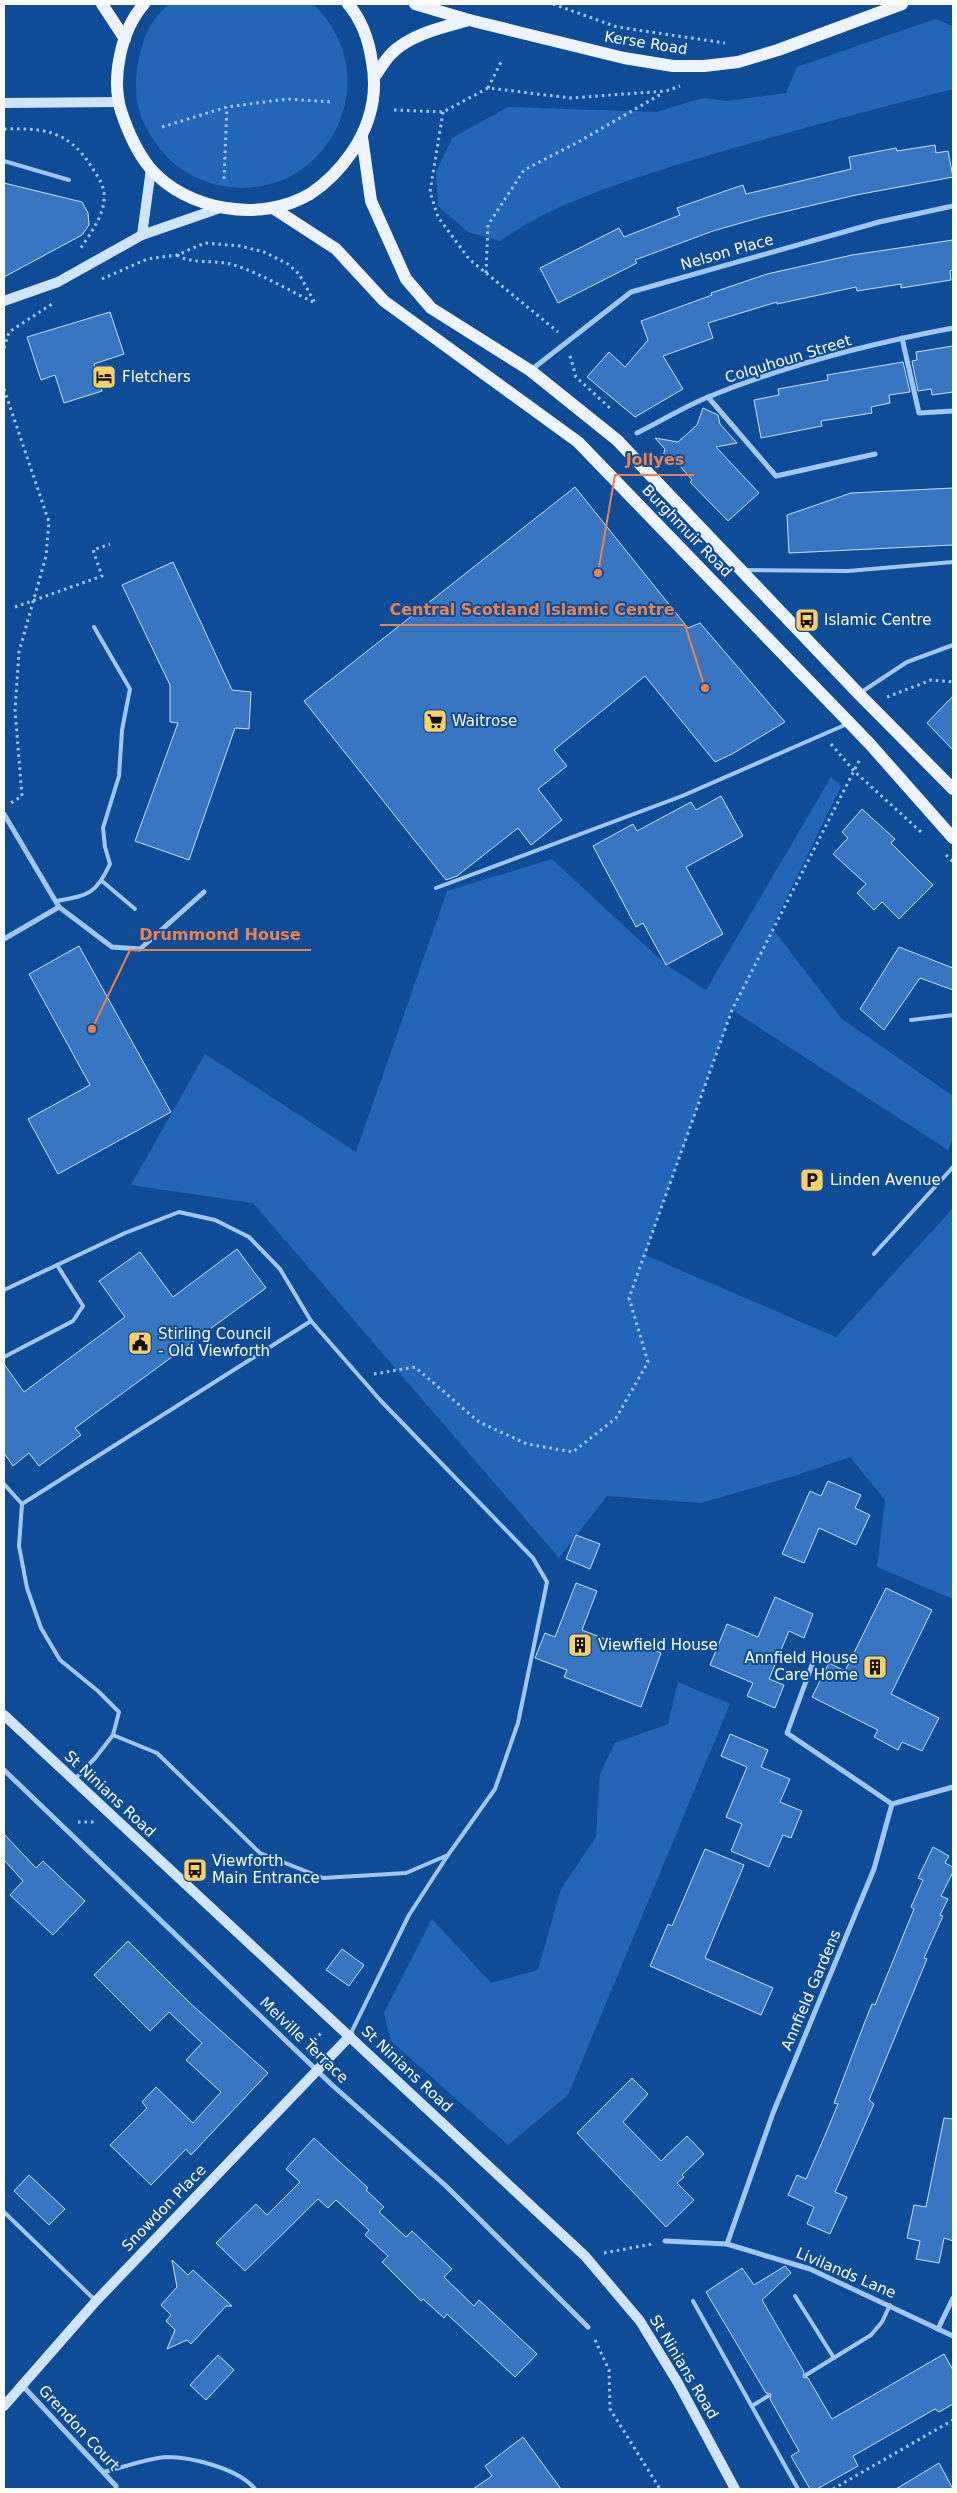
<svg xmlns="http://www.w3.org/2000/svg" width="957" height="2493" font-family="'DejaVu Sans',sans-serif">
	<rect width="100%" height="100%" fill="#0f4c98"/>
	<g fill="#2266b8">
		<path d="M170 4H313C395 82 319 215 210 183 191 177 173 166 161 150 147 132 136 112 136 89 136 59 144 22 170 4Z"/>
		<path d="M935 19 953 26V89C863 112 773 136 683 163 620 183 554 203 500 241L468 232 438 206 436 172 452 138 508 107 656 112 703 98 726 101 786 93 797 67Z"/>
		<polygon points="831,777 841,786 772,928 842,1019 953,1096 953,1137 948,1150 732,1010 645,1255 836,1337 953,1208 953,1599 877,1567 885,1500 850,1457 797,1475 701,1503 607,1496 559,1558 253,1203 131,1185 205,1054 356,1152 447,891 552,859 666,965 706,990"/>
		<polygon points="678,1682 730,1704 568,2095 508,2145 391,2041 384,2013 432,1919 491,1983 538,1970 561,1889 596,1837 600,1774 615,1743 668,1724"/>
	</g>
	<g fill="#3876c1" stroke="#c8e1fe">
		<polygon points="935,145 936,153 948,151 953,177 856,195 762,217 713,231 635,260 637,263 558,303 540,268 619,228 624,237 680,215 677,208 728,190 743,185 746,194 851,169 849,157 896,148 897,151"/>
		<polygon points="4,183 82,202 88,213 89,225 82,235 4,277"/>
		<polygon points="953,240 953,270 950,271 951,280 901,288 901,284 857,291 856,287 777,304 777,302 708,323 713,338 663,356 683,389 635,417 587,377 609,352 625,367 648,340 641,321 712,295 711,293 767,274 852,255"/>
		<polygon points="110,312 124,354 94,364 102,391 64,403 55,375 41,380 27,337"/>
		<polygon points="953,346 953,392 932,395 931,389 918,391 912,361 917,360 916,352"/>
		<polygon points="903,362 910,392 889,395 890,403 871,407 872,413 821,421 822,426 761,438 754,400 779,395 778,389 828,380 827,375"/>
		<polygon points="703,408 718,415 720,424 737,443 716,447 759,493 728,521 690,482 692,480 674,459 662,460 665,449 655,438 678,442 697,425"/>
		<polygon points="575,487 688,628 700,623 785,722 732,754 715,762 645,676 554,750 567,766 538,789 562,820 531,845 518,828 457,876 446,880 304,701"/>
		<polygon points="953,488 953,545 789,553 787,515 851,493"/>
		<polygon points="173,562 232,690 251,692 249,729 235,728 189,860 135,841 178,723 170,722 170,685 122,585"/>
		<polygon points="953,696 953,750 927,723"/>
		<polygon points="721,796 743,836 686,867 723,934 666,965 643,923 636,927 593,846 633,824 637,831 691,802 696,810"/>
		<polygon points="862,809 895,839 891,843 933,885 899,919 882,902 874,910 857,893 866,884 833,854 848,838 842,832"/>
		<polygon points="79,946 171,1112 58,1174 28,1119 90,1085 29,974"/>
		<polygon points="899,947 953,968 953,990 920,978 884,1030 860,1009"/>
		<polygon points="237,1249 266,1288 75,1428 81,1435 39,1466 29,1453 13,1466 4,1453 4,1364 24,1392 125,1317 99,1281 140,1252 173,1297"/>
		<polygon points="828,1481 861,1495 855,1508 870,1515 856,1545 819,1528 804,1563 782,1554 810,1491 821,1496"/>
		<polygon points="576,1535 600,1544 590,1569 566,1559"/>
		<polygon points="576,1583 597,1591 582,1630 628,1648 631,1641 661,1653 641,1707 564,1677 567,1670 535,1658 545,1633 555,1637"/>
		<polygon points="886,1588 932,1610 891,1694 939,1718 922,1751 902,1742 898,1750 874,1737 878,1730 812,1697 829,1663 845,1671"/>
		<polygon points="775,1597 813,1614 804,1638 789,1631 769,1679 784,1685 775,1708 747,1696 753,1683 710,1665 727,1624 758,1637"/>
		<polygon points="730,1734 768,1750 761,1767 790,1779 780,1802 802,1811 791,1838 783,1835 769,1867 731,1851 742,1824 726,1817 747,1767 721,1756"/>
		<polygon points="4,1834 36,1868 43,1861 85,1901 53,1935 10,1895 23,1881 4,1860"/>
		<polygon points="933,1847 949,1856 945,1863 953,1867 953,1872 941,1896 948,1899 940,1915 943,1916 924,1958 927,1959 869,2100 874,2104 835,2192 847,2197 830,2234 807,2224 814,2207 788,2195 797,2175 806,2179 823,2140 838,2104 834,2103 864,2024 872,2004 875,2005 914,1909 911,1907 923,1880 918,1878"/>
		<polygon points="705,1849 744,1865 705,1958 773,1988 761,2015 650,1966 668,1924 672,1926"/>
		<polygon points="128,1941 191,2004 268,2073 191,2155 186,2149 151,2185 110,2145 147,2108 142,2102 156,2087 193,2123 221,2092 186,2060 202,2043 169,2012 150,2031 94,1975"/>
		<polygon points="342,1949 364,1965 349,1986 326,1970"/>
		<polygon points="632,2078 648,2094 623,2122 661,2161 687,2136 704,2154 682,2175 684,2177 677,2183 694,2200 666,2227 577,2133"/>
		<polygon points="944,2118 953,2119 953,2241 944,2238 939,2263 916,2259 920,2241 907,2238 914,2205 926,2207"/>
		<polygon points="314,2138 368,2188 366,2190 384,2207 379,2212 406,2237 412,2231 452,2269 444,2277 474,2306 479,2300 537,2354 515,2377 447,2314 444,2318 423,2299 421,2301 382,2262 388,2256 365,2235 369,2230 336,2200 328,2208 318,2199 245,2271 216,2243 256,2204 267,2215 300,2182 286,2169"/>
		<polygon points="29,2175 65,2209 49,2225 14,2191"/>
		<polygon points="172,2260 188,2275 193,2270 232,2306 226,2306 191,2344 187,2340 167,2349 175,2330 166,2321 171,2315 161,2305 177,2287"/>
		<polygon points="785,2266 791,2273 762,2300 804,2372 803,2377 808,2378 832,2419 944,2354 953,2370 953,2404 939,2412 935,2409 853,2456 858,2466 817,2489 810,2489 791,2456 799,2451 770,2399 771,2394 766,2393 706,2292 742,2268 754,2285"/>
		<polygon points="218,2355 234,2370 206,2400 190,2385"/>
		<polygon points="523,2437 561,2489 473,2489 492,2476 485,2466"/>
		<polygon points="939,2463 953,2489 896,2489"/>
	</g>
	<g fill="none" stroke-linecap="round" stroke-linejoin="round">
		<g stroke="#a0c7f4" stroke-width="3" stroke-dasharray="2.5 4" stroke-linecap="butt">
			<polyline points="553,4 617,27 725,43"/>
			<polyline points="488,88 502,60"/>
			<polyline points="394,110 443,112 488,88 571,98 666,91 680,86"/>
			<polyline points="443,112 430,192 438,217 469,259 558,332"/>
			<polyline points="162,127 227,107 287,99 332,102"/>
			<path d="M4 129C43 128 68 130 91 166 96 174 103 183 104 193 106 213 91 233 80 249"/>
			<polyline points="224,179 227,107"/>
			<polyline points="486,273 488,225 524,170 580,141 663,93"/>
			<path d="M102 279 147 259 177 255 205 243 240 246 264 252 288 264 299 274 315 303C290 291 260 273 234 265 215 259 192 265 177 255"/>
			<polyline points="4,348 9,332 52,304"/>
			<polyline points="570,356 576,377 611,409"/>
			<polyline points="4,389 49,522 46,556 19,652 15,710 22,796 11,803"/>
			<polyline points="15,607 102,576 93,550 110,544"/>
			<polyline points="887,697 931,680 953,682"/>
			<polyline points="831,744 854,771 921,832"/>
			<polyline points="946,855 953,862"/>
			<polyline points="374,1374 415,1367 479,1422 527,1444 573,1452 616,1418 648,1362 629,1298 732,1010 860,759"/>
			<polyline points="78,1822 95,1822"/>
			<polyline points="310,2045 321,2033"/>
			<polyline points="604,2253 652,2244"/>
			<polyline points="595,2340 609,2370 610,2409 660,2489"/>
			<polyline points="833,2489 953,2420"/>
		</g>
		<g stroke="#a0c7f4" stroke-width="4">
			<polyline points="4,161 69,180"/>
			<polyline points="746,570 848,571 953,562"/>
			<polyline points="860,693 907,662 953,645"/>
			<polyline points="102,881 135,909"/>
			<polyline points="436,888 682,796 847,724"/>
			<path d="M57 901C89 895 96 894 110 864L105 847 103 828 119 776 122 730 130 689 94 627"/>
			<polyline points="911,1020 953,1015"/>
			<polyline points="874,1254 953,1167"/>
			<polyline points="4,1290 125,1233 179,1212 215,1220 249,1237 280,1269 311,1321"/>
			<polyline points="4,1357 73,1321 83,1306 57,1265"/>
			<polyline points="4,1484 22,1504"/>
			<polyline points="75,1779 96,1757 113,1735 157,1753 260,1853 323,1878 406,1873 448,1855 495,1789 518,1723 547,1582 533,1558 381,1401 311,1321 22,1504 19,1546 27,1588 41,1628 60,1660 98,1691 119,1712 113,1735"/>
			<polyline points="350,2035 409,1915 448,1855"/>
			<polyline points="4,2212 96,2301"/>
			<polyline points="795,2296 834,2358"/>
			<polyline points="693,2301 798,2489"/>
			<polyline points="806,2375 871,2335 882,2322 890,2305"/>
			<polyline points="752,2406 768,2396"/>
			<path d="M103 2472C122 2468 148 2458 167 2457 192 2457 239 2469 255 2489"/>
		</g>
		<g stroke="#a0c7f4" stroke-width="5">
			<polyline points="902,338 919,413 953,411"/>
			<polyline points="531,370 631,292 879,222 953,206"/>
			<polyline points="708,397 776,476 875,454"/>
			<path d="M637 433C661 421 684 407 708 397 784 366 873 343 953 328"/>
			<polyline points="4,814 59,907 112,947 140,949 204,892"/>
			<polyline points="4,939 59,907"/>
			<polyline points="816,1654 787,1733 892,1804"/>
			<polyline points="4,1770 331,2084 446,2186 588,2327"/>
			<polyline points="665,2241 727,2244 810,2269 953,2336"/>
			<polyline points="727,2244 773,2113 874,1869 892,1804 953,1787"/>
			<polyline points="938,2329 953,2298"/>
			<polyline points="22,2385 116,2486 116,2489"/>
		</g>
		<g stroke="#d0e4fd" stroke-width="10">
			<polyline points="4,103 119,102"/>
			<polyline points="142,235 151,169"/>
			<polyline points="4,301 58,282 142,235 220,208"/>
			<polyline points="4,1715 585,2256 640,2321 678,2383 735,2489"/>
			<polyline points="4,2406 96,2301 350,2036"/>
		</g>
		<g stroke="#edf4ff" stroke-width="12">
			<polyline points="102,4 125,39"/>
			<path d="M144 4C121 30 111 78 121 111 128 132 136 151 150 168 187 211 261 223 310 194 327 183 341 168 352 152 370 125 378 94 372 62 369 41 362 20 348 4"/>
			<polyline points="415,4 469,20 624,58 673,66 704,66 738,62 778,50 902,4"/>
			<path d="M375 76C380 69 385 60 391 54 410 34 444 27 469 20"/>
			<polyline points="362,137 371,201 406,279 431,308 531,371 617,440 859,694 953,789"/>
			<polyline points="273,208 336,249 384,301 578,442 869,743 953,838"/>
		</g>
	</g>
	<defs>
		<g id="hotel-square" transform="scale(1.25)"><rect x="-9" y="-9" width="18" height="18" rx="4" fill="#ffd163" stroke="#0f4c98"/><path d="M-6-4.5h1.5V1H6V5H4.5V3h-9V5H-6ZM-4 0a1.8 1.8 0 1 1 3.6 0ZM.5 0V-2.5h3Q6-2.5 6 0Z" fill="#111"/></g>
		<g id="bus-square" transform="scale(1.25)"><rect x="-9" y="-9" width="18" height="18" rx="4" fill="#ffd163" stroke="#0f4c98"/><path d="M-5-6H5V4H4V6H2V4H-2V6H-4V4H-5ZM-3.5-4V0h7V-4ZM-3.5 1.2v1.5H-2V1.2ZM2 1.2v1.5H3.5V1.2Z" fill="#111"/></g>
		<g id="supermarket-square" transform="scale(1.25)"><rect x="-9" y="-9" width="18" height="18" rx="4" fill="#ffd163" stroke="#0f4c98"/><path d="M-6-5.5h2.5l.6 2H6L4.5 2H-2.5L-4.4-4H-6ZM-1.5 3.2a1.3 1.3 0 1 0 .1 0ZM3 3.2a1.3 1.3 0 1 0 .1 0Z" fill="#111"/></g>
		<g id="parking-square" transform="scale(1.25)"><rect x="-9" y="-9" width="18" height="18" rx="4" fill="#ffd163" stroke="#0f4c98"/><path d="M-3.5-5.5H1a3.5 3.5 0 0 1 0 7H-1V5.5H-3.5ZM-1-3.4V-.6H.8a1.4 1.4 0 0 0 0-2.8Z" fill="#111"/></g>
		<g id="civic-square" transform="scale(1.25)"><rect x="-9" y="-9" width="18" height="18" rx="4" fill="#ffd163" stroke="#0f4c98"/><path d="M-.6-6.5H3V-4.5H.6V-3L4-1V1h2V6H-6V1h2V-1L-.6-3ZM-1.2 2.5V6h2.4V2.5Z" fill="#111"/></g>
		<g id="building-square" transform="scale(1.25)"><rect x="-9" y="-9" width="18" height="18" rx="4" fill="#ffd163" stroke="#0f4c98"/><path d="M-4-6H4V6H1V3H-1V6H-4ZM-2.5-4.3h1.7v1.8h-1.7ZM.8-4.3h1.7v1.8H.8ZM-2.5-1h1.7V.8h-1.7ZM.8-1h1.7V.8H.8Z" fill="#111"/></g>
	</defs>
	<g fill-rule="evenodd">
		<use href="#hotel-square" x="104" y="377"/>
		<use href="#bus-square" x="807" y="620"/>
		<use href="#supermarket-square" x="435" y="721"/>
		<use href="#parking-square" x="812" y="1180"/>
		<use href="#civic-square" x="140" y="1343"/>
		<use href="#building-square" x="580" y="1645"/>
		<use href="#building-square" x="875" y="1667"/>
		<use href="#bus-square" x="195" y="1870"/>
	</g>
	<g text-anchor="middle" dominant-baseline="central" stroke-width="4" stroke-linejoin="round" paint-order="stroke">
		<g font-size="15" fill="#fff" stroke="#0f4c98">
			<text transform="translate(646 43) rotate(9)">Kerse Road</text>
			<text transform="translate(727 252) rotate(-16)">Nelson Place</text>
			<text transform="translate(788 359) rotate(-17)">Colquhoun Street</text>
			<text transform="translate(687 531) rotate(46)">Burghmuir Road</text>
			<text transform="translate(110 1794) rotate(43)">St Ninians Road</text>
			<text transform="translate(811 1990) rotate(-67)">Annfield Gardens</text>
			<text transform="translate(304 2040) rotate(44)">Melville Terrace</text>
			<text transform="translate(407 2069) rotate(43)">St Ninians Road</text>
			<text transform="translate(164 2208) rotate(-46)">Snowdon Place</text>
			<text transform="translate(846 2273) rotate(23)">Livilands Lane</text>
			<text transform="translate(684 2367) rotate(59)">St Ninians Road</text>
			<text transform="translate(79 2428) rotate(47)">Grendon Court</text>
		</g>
		<g font-size="15" fill="#fff" stroke="#0f4c98" text-anchor="start">
			<text x="122" y="377">Fletchers</text>
			<text x="824" y="620">Islamic Centre</text>
			<text x="452" y="721">Waitrose</text>
			<text x="830" y="1180">Linden Avenue</text>
			<text x="158" y="1334">Stirling Council<tspan x="158" dy="17">- Old Viewforth</tspan></text>
			<text x="598" y="1645">Viewfield House</text>
			<text x="858" y="1658" text-anchor="end">Annfield House<tspan x="858" dy="17">Care Home</tspan></text>
			<text x="212" y="1861">Viewforth<tspan x="212" dy="17">Main Entrance</tspan></text>
		</g>
	</g>
	<path fill="none" stroke="#ee8249" stroke-width="2" d="M598 573L615 475H694M705 688L685 625H380M92 1029L130 950H311"/>
	<g fill="#ee8249" stroke="#0f4c98" stroke-width="2">
		<circle cx="598" cy="573" r="5"/>
		<circle cx="705" cy="688" r="5"/>
		<circle cx="92" cy="1029" r="5"/>
	</g>
	<g font-size="16" text-anchor="middle" font-weight="bold" fill="#ee8249" stroke="#0f4c98" stroke-width="4" stroke-linejoin="round" paint-order="stroke">
		<text x="655" y="465">Jollyes</text>
		<text x="532" y="615">Central Scotland Islamic Centre</text>
		<text x="220" y="940">Drummond House</text>
	</g>
	<rect width="957" height="2493" fill="none" stroke="#ffffff" stroke-width="10"/>
</svg>
